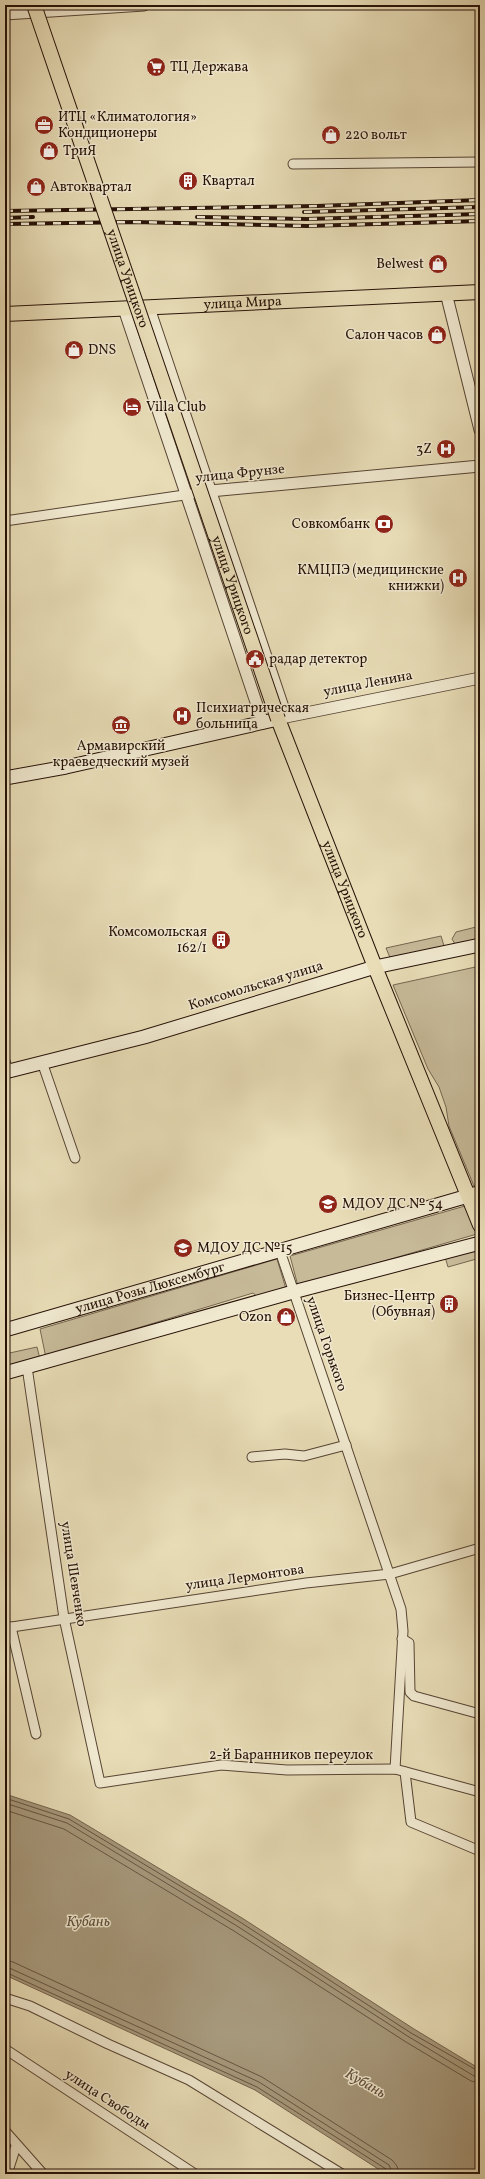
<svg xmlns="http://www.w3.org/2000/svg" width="485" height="2179" font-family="Vollkorn,serif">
	<rect width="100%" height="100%" fill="#e8ddb7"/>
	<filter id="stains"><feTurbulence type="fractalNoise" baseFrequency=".005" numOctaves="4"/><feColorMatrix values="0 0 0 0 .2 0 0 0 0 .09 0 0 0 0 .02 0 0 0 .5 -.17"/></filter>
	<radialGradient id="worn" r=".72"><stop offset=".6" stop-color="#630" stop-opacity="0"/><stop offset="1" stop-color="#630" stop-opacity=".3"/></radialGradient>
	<g fill="#c7ba99" stroke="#766650">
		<polygon points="480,926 480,941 455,944 452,939 456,932"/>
		<polygon points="441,936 445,949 391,960 386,948"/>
		<polygon points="480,966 480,1184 474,1186 449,1126 446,1107 439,1087 428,1069 393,985"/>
		<polygon points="465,1206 477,1234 298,1286 290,1256"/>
		<polygon points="480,1249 480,1258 448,1267 445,1257"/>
		<polygon points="277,1259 286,1289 258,1297 253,1293 108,1337 105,1342 46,1358 40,1329"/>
		<polygon points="37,1347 40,1359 5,1369 5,1354"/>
	</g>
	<polygon fill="#a6987b" stroke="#73624d" points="5,1794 70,1815 242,1918 414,2029 480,2069 480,2174 386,2174 255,2090 5,1975"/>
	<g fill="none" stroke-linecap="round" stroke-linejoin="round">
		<g stroke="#665441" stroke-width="1">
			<polyline points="5,1798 69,1819 240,1922 411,2033 480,2072"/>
			<polyline points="5,1803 67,1823 237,1926 409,2037 474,2076 480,2077"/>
			<polyline points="5,1810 64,1829 234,1931 406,2042 471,2081 480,2083"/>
			<polyline points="5,1960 13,1962 262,2077 392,2160 397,2166 399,2174"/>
			<polyline points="5,1966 259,2082 389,2165 393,2174"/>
			<polyline points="5,1972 257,2087 386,2169 388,2174"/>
		</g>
		<g stroke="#564433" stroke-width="11">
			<g id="minor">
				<polyline points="293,164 480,162"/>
				<polyline points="5,521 205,492"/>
				<polyline points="5,1061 8,1071"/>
				<polyline points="42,1062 75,1158"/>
				<polyline points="280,1251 401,1609 403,1631 395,1769"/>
				<polyline points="27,1367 64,1618 100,1783 221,1765 287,1770 395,1769 480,1792"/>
				<polyline points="252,1457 285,1454 304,1456 346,1445"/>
				<polyline points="11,1627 36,1734"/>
				<polyline points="5,1628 306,1583 390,1574 480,1548"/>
				<polyline points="402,1639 409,1643 410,1692 414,1696 480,1714"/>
				<polyline points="405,1772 411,1822 480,1851"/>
				<polyline points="5,1998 30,2006 108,2044 189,2080 342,2174"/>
				<polyline points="5,2049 195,2174"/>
				<polyline points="5,2131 43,2174"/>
				<polyline points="7,2174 16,2146"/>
			</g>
		</g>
		<g stroke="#564433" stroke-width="13">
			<g id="tertiary">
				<polyline points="5,14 144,5"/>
				<polyline points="446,293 480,430"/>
				<polyline points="149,308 286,716"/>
				<polyline points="124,309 263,723"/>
				<polyline points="210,491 480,466"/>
				<polyline points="281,718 480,678"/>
			</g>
		</g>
		<g stroke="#261107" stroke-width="15">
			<g id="secondary">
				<polyline points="5,778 66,767 278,719"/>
				<polyline points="5,1072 144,1037 375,967 480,945"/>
				<path id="s1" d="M5 1330 468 1196"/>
				<polyline points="5,1373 293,1292 480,1243"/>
			</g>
		</g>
		<g stroke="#261107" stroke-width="16">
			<g id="primary">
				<path id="s2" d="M5 314 480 292"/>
				<path id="s3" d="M278 719 375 967 480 1225"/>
				<polyline points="468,1196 480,1193"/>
			</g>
		</g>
		<use href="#minor" stroke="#f0e9d0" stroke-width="9"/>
		<use href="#tertiary" stroke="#f0e9d0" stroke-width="11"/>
		<use href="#secondary" stroke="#f0e9d0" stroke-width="13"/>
		<use href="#primary" stroke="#e8ddb7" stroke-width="14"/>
		<g stroke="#261107" stroke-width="4">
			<g id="rail">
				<polyline points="5,211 317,206 480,200"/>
				<polyline points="304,212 480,207"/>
				<polyline points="197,217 307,219 480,214"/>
				<polyline points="5,218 33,217"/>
				<polyline points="5,224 134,222 307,226 480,221"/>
			</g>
		</g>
		<use href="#rail" stroke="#f0e9d0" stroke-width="2.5" stroke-dasharray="8" stroke-linecap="butt"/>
		<g stroke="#261107" stroke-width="16" stroke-linecap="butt">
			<g id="primary-bridge">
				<path id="s4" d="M34 5 278 719"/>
			</g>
		</g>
		<use href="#primary-bridge" stroke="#e8ddb7" stroke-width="14"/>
	</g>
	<defs>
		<g id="supermarket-disc" transform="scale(1)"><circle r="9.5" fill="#8f2418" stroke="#f0e9d0"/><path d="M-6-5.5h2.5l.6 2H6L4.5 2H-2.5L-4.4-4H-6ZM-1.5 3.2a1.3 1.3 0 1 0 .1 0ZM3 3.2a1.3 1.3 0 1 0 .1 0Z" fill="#fff"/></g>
		<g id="office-disc" transform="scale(1)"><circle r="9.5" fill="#8f2418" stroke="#f0e9d0"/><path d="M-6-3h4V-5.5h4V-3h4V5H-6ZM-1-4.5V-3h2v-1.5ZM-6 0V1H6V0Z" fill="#fff"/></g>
		<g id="shop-disc" transform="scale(1)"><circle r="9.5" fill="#8f2418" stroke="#f0e9d0"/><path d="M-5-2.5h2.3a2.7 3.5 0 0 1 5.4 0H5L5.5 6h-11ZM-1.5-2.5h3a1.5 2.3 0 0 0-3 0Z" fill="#fff"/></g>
		<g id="building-disc" transform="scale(1)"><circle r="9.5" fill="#8f2418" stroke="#f0e9d0"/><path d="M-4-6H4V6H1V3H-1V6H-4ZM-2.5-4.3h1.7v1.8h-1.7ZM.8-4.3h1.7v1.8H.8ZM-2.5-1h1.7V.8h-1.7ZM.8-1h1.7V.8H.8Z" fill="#fff"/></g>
		<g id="hotel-disc" transform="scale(1)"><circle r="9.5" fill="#8f2418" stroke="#f0e9d0"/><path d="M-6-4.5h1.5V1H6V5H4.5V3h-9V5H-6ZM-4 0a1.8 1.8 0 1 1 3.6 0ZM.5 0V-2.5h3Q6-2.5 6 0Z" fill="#fff"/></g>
		<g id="hospital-disc" transform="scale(1)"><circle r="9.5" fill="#8f2418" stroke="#f0e9d0"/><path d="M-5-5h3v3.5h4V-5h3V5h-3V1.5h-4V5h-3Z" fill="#fff"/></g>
		<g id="bank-disc" transform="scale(1)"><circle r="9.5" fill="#8f2418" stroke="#f0e9d0"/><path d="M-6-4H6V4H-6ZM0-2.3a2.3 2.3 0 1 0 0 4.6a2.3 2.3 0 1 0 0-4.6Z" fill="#fff"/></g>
		<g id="civic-disc" transform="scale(1)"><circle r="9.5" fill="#8f2418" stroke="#f0e9d0"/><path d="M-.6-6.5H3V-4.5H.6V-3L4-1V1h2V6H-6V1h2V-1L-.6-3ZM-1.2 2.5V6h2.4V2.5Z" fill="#fff"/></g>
		<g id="museum-disc" transform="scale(1)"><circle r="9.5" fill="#8f2418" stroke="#f0e9d0"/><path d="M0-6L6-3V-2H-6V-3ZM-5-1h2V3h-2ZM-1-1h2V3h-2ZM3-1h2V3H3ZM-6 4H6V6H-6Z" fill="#fff"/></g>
		<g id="school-disc" transform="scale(1)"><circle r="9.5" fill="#8f2418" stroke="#f0e9d0"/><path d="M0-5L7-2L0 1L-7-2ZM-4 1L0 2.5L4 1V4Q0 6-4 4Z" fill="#fff"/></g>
	</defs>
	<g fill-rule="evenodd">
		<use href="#supermarket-disc" x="156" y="67"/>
		<use href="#office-disc" x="44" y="125"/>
		<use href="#shop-disc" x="331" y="135"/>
		<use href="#shop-disc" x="49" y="151"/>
		<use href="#building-disc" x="188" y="181"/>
		<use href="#shop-disc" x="36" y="187"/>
		<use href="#shop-disc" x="438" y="264"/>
		<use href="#shop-disc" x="437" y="335"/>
		<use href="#shop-disc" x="74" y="350"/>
		<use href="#hotel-disc" x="132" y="407"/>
		<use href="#hospital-disc" x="446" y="449"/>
		<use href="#bank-disc" x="384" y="524"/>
		<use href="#hospital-disc" x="458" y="578"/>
		<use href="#civic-disc" x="255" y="659"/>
		<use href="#hospital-disc" x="182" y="716"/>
		<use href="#museum-disc" x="121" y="725"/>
		<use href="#building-disc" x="221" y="940"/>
		<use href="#school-disc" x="328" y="1204"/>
		<use href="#school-disc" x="183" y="1248"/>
		<use href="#building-disc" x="449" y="1304"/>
		<use href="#shop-disc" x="286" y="1317"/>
	</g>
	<g text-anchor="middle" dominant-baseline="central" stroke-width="3" stroke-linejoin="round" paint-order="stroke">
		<g font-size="14" fill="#261107" stroke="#f0e9d0" text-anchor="start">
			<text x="170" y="67">ТЦ Держава</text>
			<text x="58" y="117">ИТЦ «Климатология»<tspan x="58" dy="16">Кондиционеры</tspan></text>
			<text x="345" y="135">220 вольт</text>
			<text x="63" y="151">ТриЯ</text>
			<text x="202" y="181">Квартал</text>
			<text x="50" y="187">Автоквартал</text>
			<text x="424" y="264" text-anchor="end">Belwest</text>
			<text x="423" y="335" text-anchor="end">Салон часов</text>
			<text x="88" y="350">DNS</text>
			<text x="146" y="407">Villa Club</text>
			<text x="432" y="449" text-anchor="end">3Z</text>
			<text x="370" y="524" text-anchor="end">Совкомбанк</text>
			<text x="444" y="570" text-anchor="end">КМЦПЭ (медицинские<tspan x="444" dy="16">книжки)</tspan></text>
			<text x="269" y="659">радар детектор</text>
			<text x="196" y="708">Психиатрическая<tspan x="196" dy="16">больница</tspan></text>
			<text x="121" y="746" text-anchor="middle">Армавирский<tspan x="121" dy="16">краеведческий музей</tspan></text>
			<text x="207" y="932" text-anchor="end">Комсомольская<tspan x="207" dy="16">162/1</tspan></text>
			<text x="342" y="1204">МДОУ ДС № 54</text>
			<text x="197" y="1248">МДОУ ДС №15</text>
			<text x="435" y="1296" text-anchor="end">Бизнес-Центр<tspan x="435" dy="16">(Обувная)</tspan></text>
			<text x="272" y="1317" text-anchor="end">Ozon</text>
		</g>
		<g font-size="14" fill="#261107" stroke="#f0e9d0">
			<text stroke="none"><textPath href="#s4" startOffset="289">улица Урицкого</textPath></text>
			<text stroke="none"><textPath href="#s2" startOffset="238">улица Мира</textPath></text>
			<text transform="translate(240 474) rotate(-6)">улица Фрунзе</text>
			<text stroke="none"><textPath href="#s4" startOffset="613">улица Урицкого</textPath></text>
			<text transform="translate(368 684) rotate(-11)">улица Ленина</text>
			<text stroke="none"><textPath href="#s3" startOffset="183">улица Урицкого</textPath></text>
			<text transform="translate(256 986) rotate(-17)">Комсомольская улица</text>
			<text stroke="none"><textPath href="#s1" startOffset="151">улица Розы Люксембург</textPath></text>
			<text transform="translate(326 1344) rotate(71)">улица Горького</text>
			<text transform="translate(73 1574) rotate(81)">улица Шевченко</text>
			<text transform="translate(245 1578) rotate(-8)">улица Лермонтова</text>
			<text x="291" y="1755">2-й Баранников переулок</text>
			<text transform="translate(107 2100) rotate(33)">улица Свободы</text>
		</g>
		<g font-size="15" font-style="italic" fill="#604e3b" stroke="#f0e9d0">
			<text x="88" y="1922">Кубань</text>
			<text transform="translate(365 2084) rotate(30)">Кубань</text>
		</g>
	</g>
	<rect width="485" height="2179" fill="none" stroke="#e8ddb7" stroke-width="20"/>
	<rect x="6" y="6" width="473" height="2167" fill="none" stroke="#261107" stroke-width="2"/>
	<rect x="10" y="10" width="465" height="2159" fill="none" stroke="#261107"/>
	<rect width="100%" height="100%" filter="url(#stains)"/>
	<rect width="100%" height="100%" fill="url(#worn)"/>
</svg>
